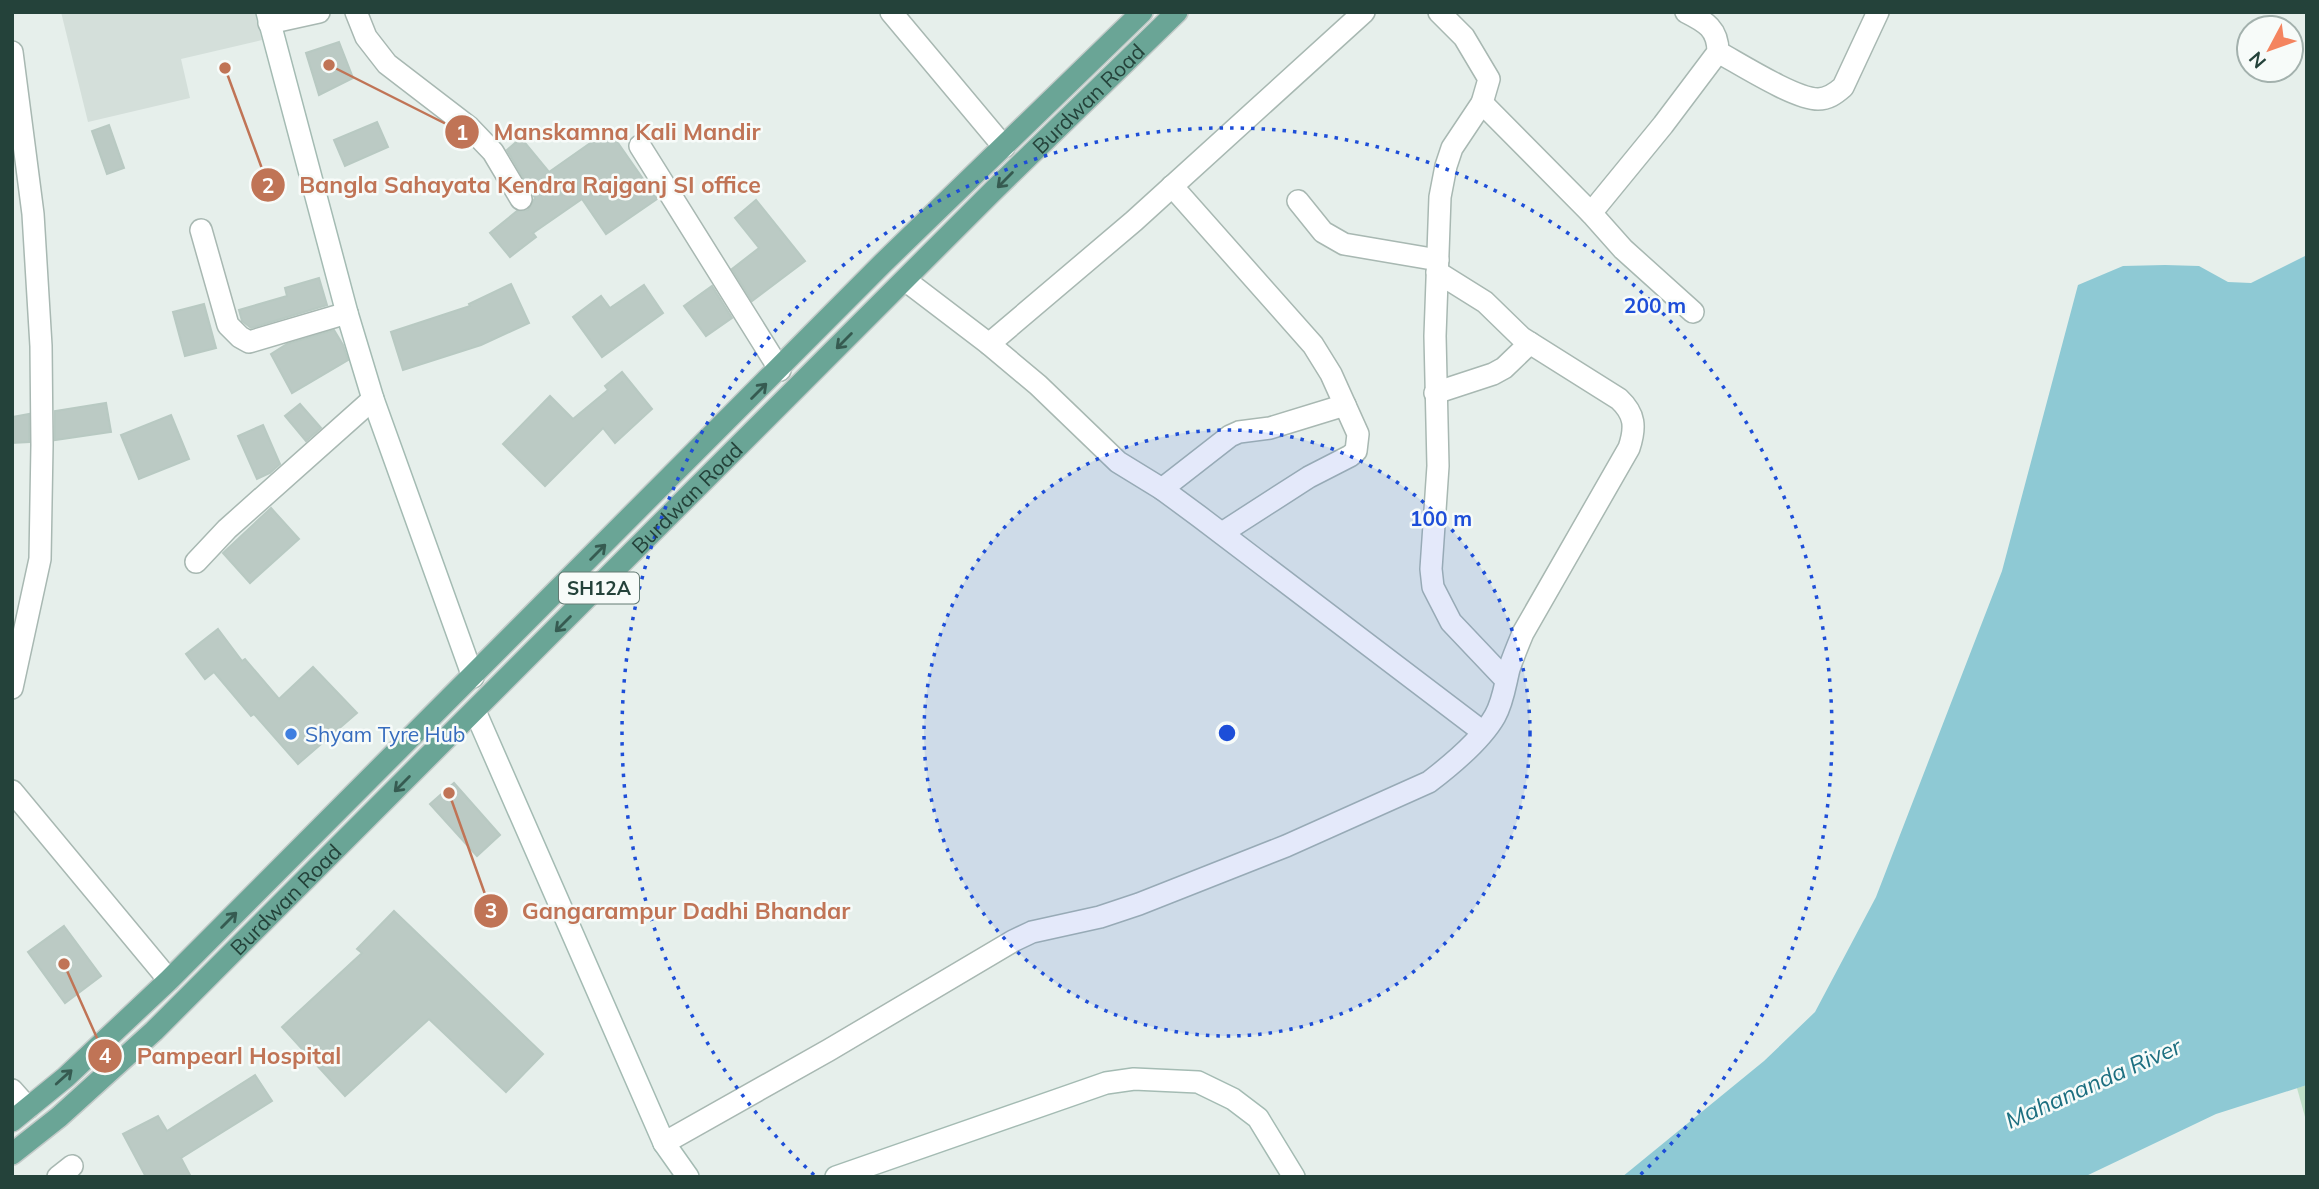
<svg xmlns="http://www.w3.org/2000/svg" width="2319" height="1189" font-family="Mulish,sans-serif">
	<rect width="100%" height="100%" fill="#e6efeb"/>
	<polygon fill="#d4dfda" points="61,12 255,12 262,40 181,59 190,98 88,122"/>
	<polygon fill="#bfe0c8" points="2307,1085 2307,1124 2297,1088"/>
	<polygon fill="#8ec9d4" points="2307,255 2307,1085 2216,1114 2084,1177 1622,1177 1764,1061 1815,1012 1876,897 2002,571 2078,285 2123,266 2165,265 2199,266 2228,282 2251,283"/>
	<g fill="#bbcac4" stroke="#b8c9c2" stroke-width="2">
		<polygon points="339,42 353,78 319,95 306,53"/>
		<polygon points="377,122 388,147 345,166 334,140"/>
		<polygon points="109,125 124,168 107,174 92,131"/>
		<polygon points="609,130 657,199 606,234 582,199 533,233 536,237 510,257 490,233 517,211 528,210 535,198 507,150 521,138 549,172"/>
		<polygon points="756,200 805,261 752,301 732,269 759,248 735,218"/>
		<polygon points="319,278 327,305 251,328 242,321 239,310 287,296 285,288"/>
		<polygon points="511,284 529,323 481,345 403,370 391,332 470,306 469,304"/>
		<polygon points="644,285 663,313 602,357 573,317 601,296 610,308"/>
		<polygon points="712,286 732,318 706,336 684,306"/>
		<polygon points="204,304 216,348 185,356 173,312"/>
		<polygon points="334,330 343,345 348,360 292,393 271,354 287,344"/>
		<polygon points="622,372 652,409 615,443 603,428 545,486 503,444 550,396 573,419 608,390 605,386"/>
		<polygon points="106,403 111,432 55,440 55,411"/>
		<polygon points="300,404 321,428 306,441 285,416"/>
		<polygon points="29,414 29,442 12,443 12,417"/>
		<polygon points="171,415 189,459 139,479 121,435"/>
		<polygon points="263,425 280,464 270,473 257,479 238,436"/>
		<polygon points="271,508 299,539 250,583 223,553"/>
		<polygon points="218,629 242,661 245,659 279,699 313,667 357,713 298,764 254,714 251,716 214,672 205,679 186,654"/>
		<polygon points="454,783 500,835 477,856 430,804"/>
		<polygon points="394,911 543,1054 506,1092 429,1019 345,1096 282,1027 362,953 357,949"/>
		<polygon points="64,926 101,976 65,1003 28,952"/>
		<polygon points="255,1075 272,1101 181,1158 191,1177 146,1177 123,1134 158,1116 167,1131"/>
	</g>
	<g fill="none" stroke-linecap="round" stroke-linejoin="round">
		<g stroke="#a8b8b2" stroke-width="24">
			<g id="street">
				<polyline points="356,12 366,37 387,64 469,127 493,152 521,199"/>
				<polyline points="891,12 1004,147"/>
				<polyline points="1439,12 1464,37 1489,79 1482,103 1452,148 1446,166 1440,197 1435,336 1438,466 1431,569 1433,587 1451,622 1506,680"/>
				<polyline points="269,23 319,12"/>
				<polyline points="12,52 33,214 41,346 42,445 40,559 12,688"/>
				<path d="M1718 52C1740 64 1795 99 1818 99 1828 99 1835 94 1843 87L1878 12"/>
				<polyline points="1482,103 1591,213 1623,249 1693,312"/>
				<polyline points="640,146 780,370"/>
				<polyline points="1172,186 1313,345 1331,374 1358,434 1356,451 1350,456 1309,477 1222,533"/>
				<polyline points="1298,201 1323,232 1344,244 1438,260"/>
				<path d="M1591 213 1663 125 1718 52C1718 29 1706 22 1686 12"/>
				<polyline points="201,230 228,325 240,337 249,342 347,313"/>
				<polyline points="905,280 989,344 1038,385 1118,462 1162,489 1200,517 1483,732"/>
				<polyline points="989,344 1134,221 1364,12"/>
				<polyline points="1435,393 1493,374 1504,368 1530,343"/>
				<polyline points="1162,489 1230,436 1239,432 1270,428 1345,405"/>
				<polyline points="196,562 227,529 373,399"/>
				<polyline points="12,791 169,980"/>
				<polyline points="12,1090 28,1108"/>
				<path d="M664 1143 829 1050 1013 941 1032 932 1100 917 1139 904 1286 846 1429 782C1450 766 1482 739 1495 716 1503 702 1505 685 1509 669 1513 657 1518 645 1523 633L1629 448C1636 427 1635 414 1619 399L1522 338 1485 302 1437 272"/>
				<polyline points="58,1177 72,1166"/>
			</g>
		</g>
		<g stroke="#a4bbb3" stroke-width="24">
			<g id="secondary">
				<polyline points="267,12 347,313 373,399 473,677"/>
				<polyline points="475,711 664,1143 688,1177"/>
				<polyline points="836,1177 1106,1083 1134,1079 1198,1082 1233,1099 1258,1118 1294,1177"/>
			</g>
		</g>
		<g stroke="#c2cac8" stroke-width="24">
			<g id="primary">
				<polyline points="12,1121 66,1077 169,980 883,263 1142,12"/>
				<path id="s1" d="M12 1154 59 1117 154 1031 993 191 1177 12"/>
			</g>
		</g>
		<use href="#street" stroke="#fff" stroke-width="21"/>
		<use href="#secondary" stroke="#fff" stroke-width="21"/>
		<use href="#primary" stroke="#6aa596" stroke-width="21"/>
	</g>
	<defs><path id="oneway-shaft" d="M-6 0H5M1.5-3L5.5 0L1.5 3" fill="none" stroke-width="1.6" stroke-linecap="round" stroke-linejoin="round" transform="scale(1.75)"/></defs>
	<g stroke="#365b51">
		<use href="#oneway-shaft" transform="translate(1005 180) rotate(135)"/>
		<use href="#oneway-shaft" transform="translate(844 341) rotate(135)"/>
		<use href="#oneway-shaft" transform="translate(759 391) rotate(-45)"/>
		<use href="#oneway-shaft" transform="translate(598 552) rotate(-45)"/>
		<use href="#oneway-shaft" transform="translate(563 624) rotate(135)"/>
		<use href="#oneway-shaft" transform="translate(402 784) rotate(135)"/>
		<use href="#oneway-shaft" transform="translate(229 920) rotate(-45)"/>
		<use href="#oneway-shaft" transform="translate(64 1077) rotate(-42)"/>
	</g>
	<circle cx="1227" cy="733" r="303" fill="#1d4ed8" fill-opacity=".12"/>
	<g fill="none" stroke="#1d4ed8" stroke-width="3.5" stroke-dasharray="3.5 7">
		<circle cx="1227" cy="733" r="303"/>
		<path d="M814 1175A605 605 0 1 1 1640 1175"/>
	</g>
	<circle fill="#3f7fe0" stroke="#f7fbf9" stroke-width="2.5" cx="291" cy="734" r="7"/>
	<g text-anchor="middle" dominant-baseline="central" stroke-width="5" stroke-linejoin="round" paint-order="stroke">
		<rect fill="#f7fbf9" stroke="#637a73" stroke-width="2" x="559" y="572.5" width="80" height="31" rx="5"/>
		<g font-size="19" font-weight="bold" fill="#24423a">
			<text x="599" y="588">SH12A</text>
		</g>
		<g font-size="21" fill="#24423a" stroke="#f7fbf9">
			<text stroke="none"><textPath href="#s1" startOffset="1508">Burdwan Road</textPath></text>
			<text stroke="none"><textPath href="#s1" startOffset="942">Burdwan Road</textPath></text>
			<text stroke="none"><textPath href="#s1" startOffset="374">Burdwan Road</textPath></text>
		</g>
		<g font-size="21" fill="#366cbe" stroke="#f7fbf9" text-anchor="start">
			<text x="305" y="734">Shyam Tyre Hub</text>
		</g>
		<g font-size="23" font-style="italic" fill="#1c6f80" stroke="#f7fbf9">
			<text transform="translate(2093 1083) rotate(-24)">Mahananda River</text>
		</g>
	</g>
	<circle cx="1227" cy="733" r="10" fill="#1d4ed8" stroke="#f7fbf9" stroke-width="3.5"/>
	<g font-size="21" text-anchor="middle" font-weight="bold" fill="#1d4ed8" stroke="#f7fbf9" stroke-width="5" stroke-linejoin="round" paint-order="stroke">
		<text x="1655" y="313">200 m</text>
		<text x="1441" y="526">100 m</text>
	</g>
	<path fill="none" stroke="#c07456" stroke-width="2.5" d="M329 65L462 132M225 68L268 185M449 793L491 911M64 964L105 1056"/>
	<g fill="#c07456" stroke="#f7fbf9" stroke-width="2.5">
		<circle cx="329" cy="65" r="7"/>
		<circle cx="225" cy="68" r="7"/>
		<circle cx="449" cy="793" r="7"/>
		<circle cx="64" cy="964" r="7"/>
		<circle cx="462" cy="132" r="18"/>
		<circle cx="268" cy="185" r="18"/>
		<circle cx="491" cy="911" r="18"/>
		<circle cx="105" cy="1056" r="18"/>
	</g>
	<g font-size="21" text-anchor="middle" font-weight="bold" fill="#fff">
		<text x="462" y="140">1</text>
		<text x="268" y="193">2</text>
		<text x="491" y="918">3</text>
		<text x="105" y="1063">4</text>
	</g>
	<g font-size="23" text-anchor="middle" font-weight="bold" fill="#c07456" stroke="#f7fbf9" stroke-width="5" stroke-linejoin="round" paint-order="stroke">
		<text x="627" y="140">Manskamna Kali Mandir</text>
		<text x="530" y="193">Bangla Sahayata Kendra Rajganj SI office</text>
		<text x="686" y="919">Gangarampur Dadhi Bhandar</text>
		<text x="239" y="1064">Pampearl Hospital</text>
	</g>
	<rect width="2319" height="1189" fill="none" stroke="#24423a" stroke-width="28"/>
	<g transform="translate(2270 49) rotate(229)"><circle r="33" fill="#f7fbf9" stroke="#a3b1ad" stroke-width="2"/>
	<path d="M0-5L12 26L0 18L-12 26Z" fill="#f4845f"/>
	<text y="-10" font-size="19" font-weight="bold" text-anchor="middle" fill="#24423a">N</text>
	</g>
</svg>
